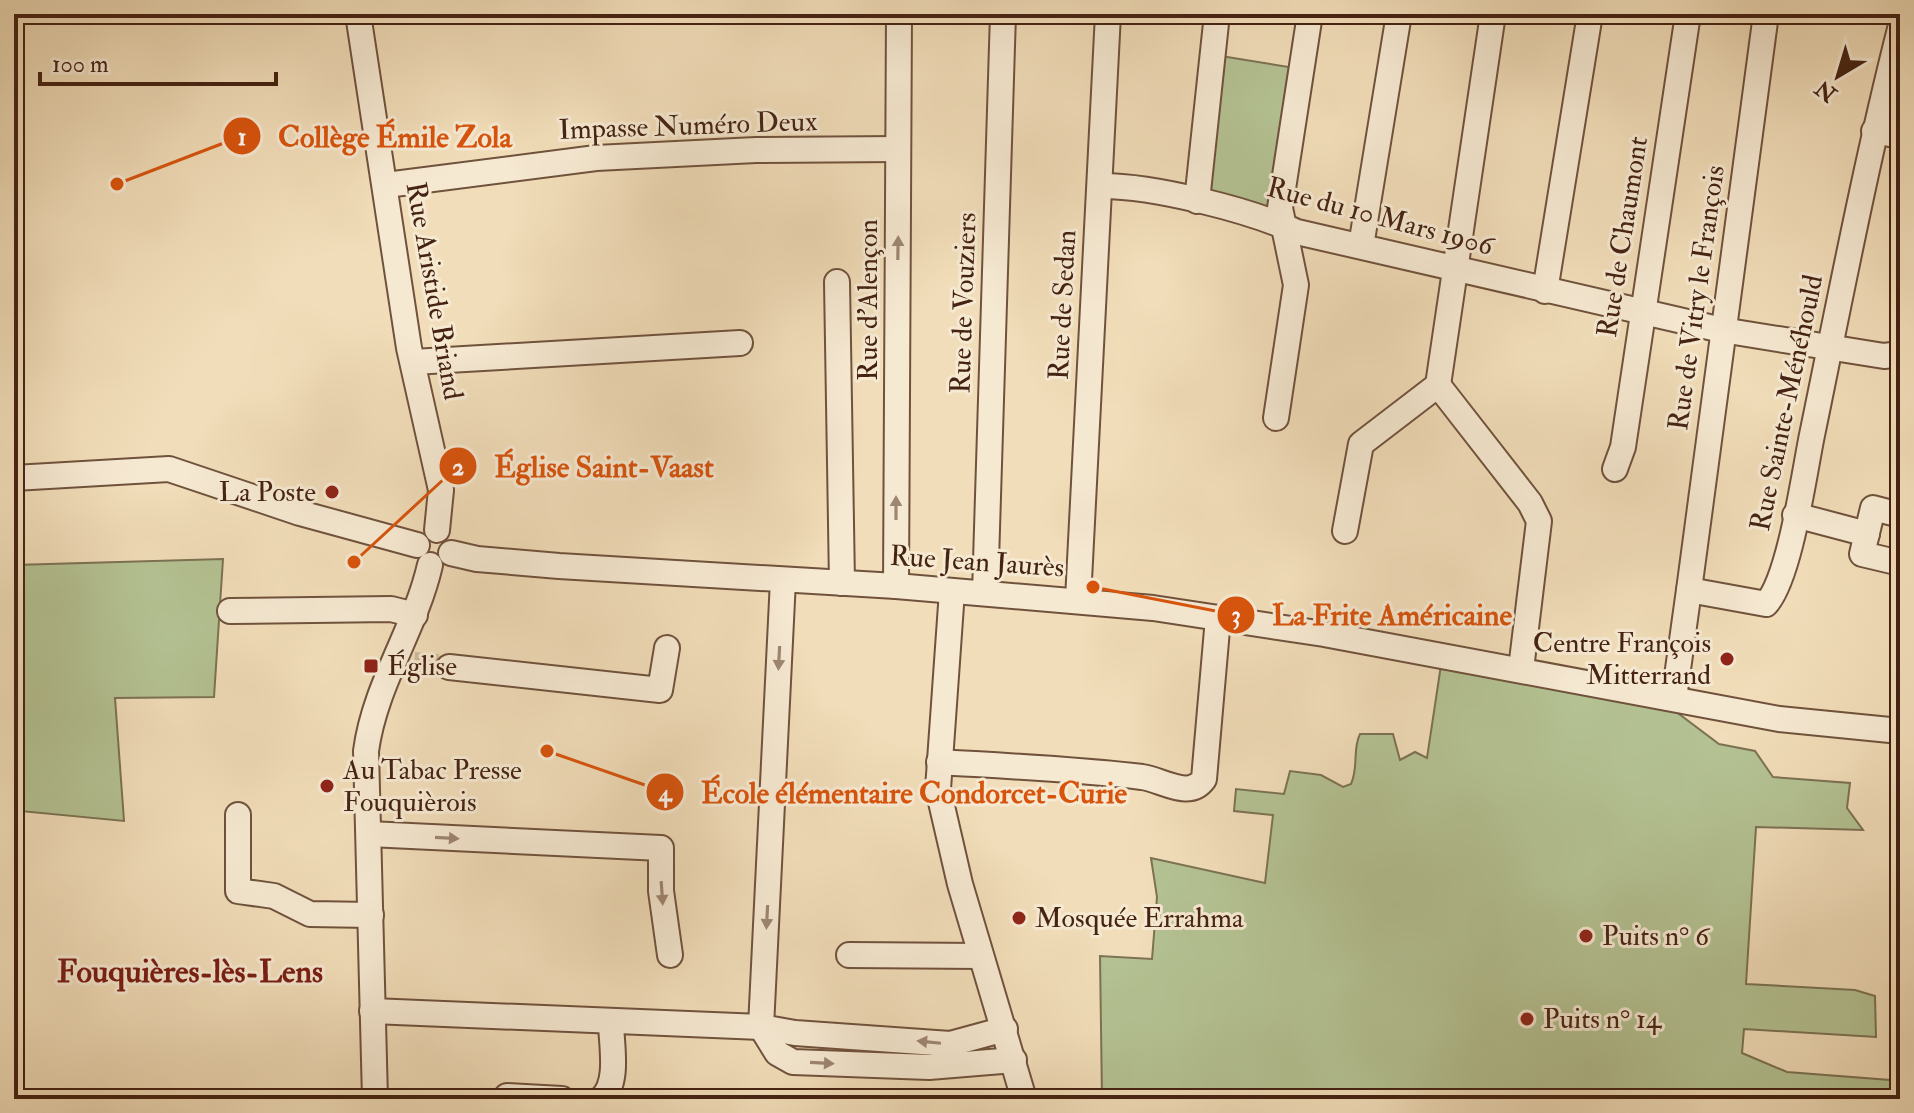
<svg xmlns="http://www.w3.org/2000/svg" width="1914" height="1113" font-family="'IM FELL Double Pica',serif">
	<rect width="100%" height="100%" fill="#f1ddb9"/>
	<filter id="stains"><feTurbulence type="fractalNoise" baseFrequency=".0025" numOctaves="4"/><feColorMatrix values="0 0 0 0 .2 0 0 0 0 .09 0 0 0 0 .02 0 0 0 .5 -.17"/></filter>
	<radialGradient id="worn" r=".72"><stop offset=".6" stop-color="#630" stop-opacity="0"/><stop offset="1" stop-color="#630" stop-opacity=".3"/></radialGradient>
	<g fill="#b4c293" stroke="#7c7253" stroke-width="2">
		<polygon points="1221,56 1295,68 1273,206 1266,208 1211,194 1205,185"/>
		<polygon points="223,559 214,697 115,698 124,821 21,811 14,876 14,565"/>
		<path d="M1441 665 1675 711 1719 744 1755 751 1773 777 1850 783 1847 808 1863 830 1756 827 1746 984 1855 990 1875 996 1876 1037 1744 1029 1742 1053 1787 1072 1890 1080 1894 1099H1102L1100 956 1152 959 1157 897 1151 858 1265 883 1273 815 1234 811 1236 789 1284 794 1290 771 1321 775 1343 787 1351 784C1359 766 1352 750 1360 734H1393L1400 760 1415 752 1427 758Z"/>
	</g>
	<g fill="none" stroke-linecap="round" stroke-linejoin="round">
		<polyline stroke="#cfb898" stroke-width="24" stroke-dasharray="24 12" stroke-linecap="butt" points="414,664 449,667"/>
		<g stroke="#70523c" stroke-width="28">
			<g id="minor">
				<polyline points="358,14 409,348 441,490 437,530"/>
				<polyline points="1874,131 1900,136"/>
				<polyline points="386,185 596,158 756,150 898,149"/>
				<path d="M1102 186C1154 186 1250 210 1297 232L1722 330 1884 356 1900 354"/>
				<polyline points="1197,201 1217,14"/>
				<polyline points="1361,246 1399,14"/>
				<polyline points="837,282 842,583"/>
				<polyline points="1545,291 1590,14"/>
				<polyline points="413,362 740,343"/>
				<polyline points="1438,385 1493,14"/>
				<polyline points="1438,385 1530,503 1539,521 1521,669"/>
				<polyline points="1276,418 1296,285 1280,208 1310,14"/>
				<polyline points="1615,469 1623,447 1688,14"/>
				<polyline points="14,478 169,469 300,513 417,545"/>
				<polyline points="1795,515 1867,534"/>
				<polyline points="1900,515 1873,508 1862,554 1900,563"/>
				<polyline points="1345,531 1361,444 1438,385"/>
				<polyline points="451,553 477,559 559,566 896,586 1153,608 1324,634 1779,719 1900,731"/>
				<polyline points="783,580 761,1027 777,1053 793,1062 929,1067 1014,1060"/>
				<polyline points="896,586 899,14"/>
				<polyline points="1689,590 1766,14"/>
				<polyline points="952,591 938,789 960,884 1024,1099"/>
				<polyline points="985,593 1003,14"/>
				<polyline points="1078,600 1108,14"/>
				<polyline points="230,611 391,609 415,615"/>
				<polyline points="449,667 660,690 667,648"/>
				<path d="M1674 698 1689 590 1766 604C1790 578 1804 474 1812 435 1840 299 1866 163 1900 29"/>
				<path d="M939 762C1006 766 1075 769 1142 777 1163 780 1189 800 1204 779L1218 618"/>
				<polyline points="238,815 238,891 274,896 310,914 371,915"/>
				<polyline points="369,834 661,848 661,891 670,955"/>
				<polyline points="849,955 981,956"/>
				<polyline points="372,1011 761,1027 795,1033 950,1044 1005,1029"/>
				<polyline points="507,1096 562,1099"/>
				<path d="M375 1099 366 751C375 684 415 630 430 565"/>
				<path d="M601 1099C620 1083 611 1044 611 1021"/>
			</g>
		</g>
		<use href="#minor" stroke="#f6e9d2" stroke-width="24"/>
	</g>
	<defs><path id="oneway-solid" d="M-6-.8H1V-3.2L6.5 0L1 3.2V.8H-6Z" transform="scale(2)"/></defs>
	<g fill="#9e8672">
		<use href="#oneway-solid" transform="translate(898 248) rotate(-89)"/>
		<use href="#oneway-solid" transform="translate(896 508) rotate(-90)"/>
		<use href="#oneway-solid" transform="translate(779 658) rotate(93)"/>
		<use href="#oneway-solid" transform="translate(447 838) rotate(3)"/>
		<use href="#oneway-solid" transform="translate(662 893) rotate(86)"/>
		<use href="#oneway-solid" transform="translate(767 917) rotate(93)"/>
		<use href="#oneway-solid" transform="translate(929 1042) rotate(-174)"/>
		<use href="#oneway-solid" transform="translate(822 1063) rotate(3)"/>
	</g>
	<g fill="#8f2418" stroke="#f6e9d2" stroke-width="3">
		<circle cx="332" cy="492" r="8"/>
		<circle cx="1727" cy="659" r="8"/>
		<rect x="363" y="658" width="16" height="16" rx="4"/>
		<circle cx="327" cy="786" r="8"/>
		<circle cx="1019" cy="918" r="8"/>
		<circle cx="1586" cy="936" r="8"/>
		<circle cx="1527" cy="1019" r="8"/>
	</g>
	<g text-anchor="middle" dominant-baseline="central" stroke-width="6" stroke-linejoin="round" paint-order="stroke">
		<g font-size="28" fill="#452313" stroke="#f6e9d2">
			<text transform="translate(688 126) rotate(-2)">Impasse Numéro Deux</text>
			<text transform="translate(1380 217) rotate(15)">Rue du 10 Mars 1906</text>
			<text transform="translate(1623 237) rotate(-81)">Rue de Chaumont</text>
			<text transform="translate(434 291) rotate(80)">Rue Aristide Briand</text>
			<text transform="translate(1697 298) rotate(-82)">Rue de Vitry le François</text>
			<text transform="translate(868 300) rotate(-90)">Rue d'Alençon</text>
			<text transform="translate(964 303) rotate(-88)">Rue de Vouziers</text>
			<text transform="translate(1063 305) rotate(-87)">Rue de Sedan</text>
			<text transform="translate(1787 403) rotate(-78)">Rue Sainte-Ménéhould</text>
			<text transform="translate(977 562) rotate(4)">Rue Jean Jaurès</text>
		</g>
		<g font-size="28" fill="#452313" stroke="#f6e9d2" text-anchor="start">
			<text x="316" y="492" text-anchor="end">La Poste</text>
			<text x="1711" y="643" text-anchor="end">Centre François<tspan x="1711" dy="32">Mitterrand</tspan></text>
			<text x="387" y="666">Église</text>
			<text x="343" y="770">Au Tabac Presse<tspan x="343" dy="32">Fouquièrois</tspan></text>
			<text x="1035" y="918">Mosquée Errahma</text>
			<text x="1602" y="936">Puits n° 6</text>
			<text x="1543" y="1019">Puits n° 14</text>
		</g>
		<g font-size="32" font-weight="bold" fill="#7a1f14" stroke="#f6e9d2">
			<text x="190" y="972">Fouquières-lès-Lens</text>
		</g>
	</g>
	<path fill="none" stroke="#d8540d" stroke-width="3" d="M117 184L242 136M354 562L458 466M1093 587L1236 615M547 751L665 792"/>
	<g fill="#d8540d" stroke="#f6e9d2" stroke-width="3">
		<circle cx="117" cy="184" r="8"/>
		<circle cx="354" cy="562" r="8"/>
		<circle cx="1093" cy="587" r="8"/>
		<circle cx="547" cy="751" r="8"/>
		<circle cx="242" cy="136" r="20"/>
		<circle cx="458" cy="466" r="20"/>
		<circle cx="1236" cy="615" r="20"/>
		<circle cx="665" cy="792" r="20"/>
	</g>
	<g font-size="24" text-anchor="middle" font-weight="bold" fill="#fff">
		<text x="242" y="145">1</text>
		<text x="458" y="475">2</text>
		<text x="1236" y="623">3</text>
		<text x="665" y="801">4</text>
	</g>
	<g font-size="30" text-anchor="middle" font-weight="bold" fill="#d8540d" stroke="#f6e9d2" stroke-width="6" stroke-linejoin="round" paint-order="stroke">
		<text x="395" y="147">Collège Émile Zola</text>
		<text x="604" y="477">Église Saint-Vaast</text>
		<text x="1392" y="625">La Frite Américaine</text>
		<text x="914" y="803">École élémentaire Condorcet-Curie</text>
	</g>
	<rect width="1914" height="1113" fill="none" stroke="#f1ddb9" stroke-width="48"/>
	<rect x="16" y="16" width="1882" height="1081" fill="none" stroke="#452313" stroke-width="4"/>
	<rect x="24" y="24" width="1866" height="1065" fill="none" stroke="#452313" stroke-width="2"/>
	<g transform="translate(1838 76) rotate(218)" stroke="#f6e9d2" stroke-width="6" paint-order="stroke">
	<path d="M0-6L14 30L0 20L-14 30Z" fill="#452313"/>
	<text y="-12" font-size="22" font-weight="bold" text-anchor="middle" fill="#452313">N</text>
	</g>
	<path d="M40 72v12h236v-12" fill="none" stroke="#452313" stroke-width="4"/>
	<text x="52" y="72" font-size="24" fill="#452313" stroke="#f6e9d2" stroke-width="6" paint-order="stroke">100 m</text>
	<rect width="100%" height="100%" filter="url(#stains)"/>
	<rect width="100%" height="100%" fill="url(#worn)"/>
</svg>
